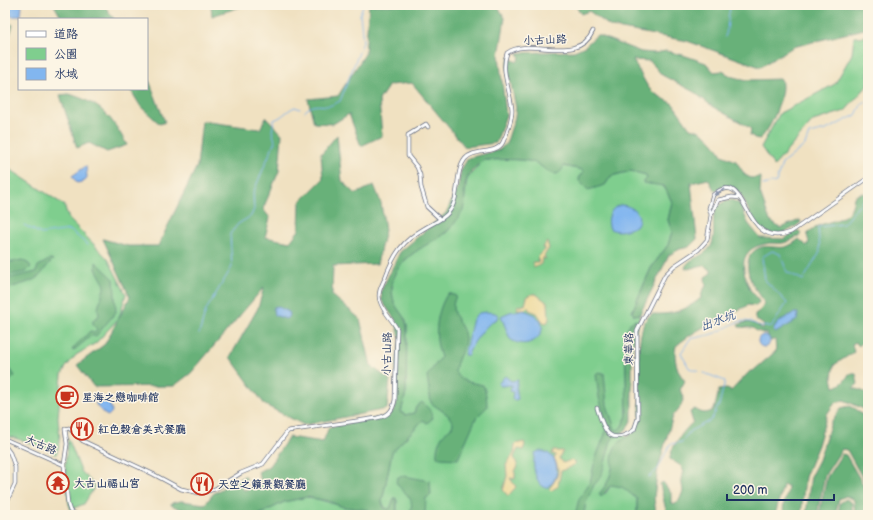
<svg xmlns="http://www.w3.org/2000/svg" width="873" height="520" font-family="'Balsamiq Sans','LXGW WenKai TC',sans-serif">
	<rect width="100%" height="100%" fill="#fcf5e5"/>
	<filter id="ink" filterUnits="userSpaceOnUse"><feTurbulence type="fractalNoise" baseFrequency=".025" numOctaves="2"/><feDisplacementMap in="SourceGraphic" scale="8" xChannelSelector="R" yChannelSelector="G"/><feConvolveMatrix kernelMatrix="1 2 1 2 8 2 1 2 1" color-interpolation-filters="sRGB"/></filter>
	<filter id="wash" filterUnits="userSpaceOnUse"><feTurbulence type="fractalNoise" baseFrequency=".012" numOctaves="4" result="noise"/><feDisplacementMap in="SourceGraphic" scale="16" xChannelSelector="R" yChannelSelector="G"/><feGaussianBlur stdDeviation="0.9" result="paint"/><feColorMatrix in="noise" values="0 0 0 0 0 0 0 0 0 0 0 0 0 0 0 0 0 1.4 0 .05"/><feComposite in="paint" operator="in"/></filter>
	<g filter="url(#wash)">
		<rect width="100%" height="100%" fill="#f0e1c1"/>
		<g fill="#7fce8e" stroke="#4d7e76">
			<polygon points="868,36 868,85 845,111 813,121 774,166 761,147 780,113 835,84 852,54 854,37"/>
			<path d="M483 160C499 160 517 158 534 162 542 164 547 172 556 174L564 166 583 170 594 187 605 185 611 176 631 171 646 175 649 184H661L667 191 672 202 668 220 672 232 668 245 651 268 632 312 634 315 640 314 638 322 635 320 625 334 627 416 622 426 618 430 629 437 616 447 613 456 612 470 607 484 599 494 606 493 611 485C620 483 632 492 637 499V515H397V500L394 498 390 509H386L382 502 392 452 423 420 416 407 414 413 405 415 401 412 406 393 407 326 406 320 393 303 392 283 397 270 402 263 420 247 446 233 463 211 467 179Z"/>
			<polygon points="5,166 64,205 69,219 108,259 126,294 119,318 96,343 76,355 66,367 62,375 58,417 60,442 56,455 45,448 5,435"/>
			<polygon points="68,438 81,471 95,486 84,504 74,508 71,510 69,504 65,465"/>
			<path d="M307 497C319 499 330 503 342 506 353 510 365 505 375 515H259L284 502Z"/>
		</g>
		<g fill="#67b179" stroke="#41706c">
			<polygon points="54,5 104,5 114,19 62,19"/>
			<polygon points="211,5 246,5 212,16"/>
			<polygon points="369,5 497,5 505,18 499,56 506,115 496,143 465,147 412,83 389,85 379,100 382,136 361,146 349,114 333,124 314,123 308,99 338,96 365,54"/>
			<polygon points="575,5 868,5 868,28 793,47 760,67 687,41 611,27 589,11 581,14"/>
			<polygon points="5,21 13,25 5,50"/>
			<path d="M597 35 641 52 655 53 666 51 683 55 706 63 714 72 722 71 733 77 748 80 781 79C786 93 771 132 758 140L750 135 751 129 742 123 713 107 694 92 662 75 650 61 633 60 648 87 654 93 673 104 690 128C705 130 715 143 722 155L736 161 745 175 751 178 761 177 760 193 770 221 780 228 800 220 801 222C788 234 768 240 756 224 745 210 742 175 715 191L708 179 691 183 697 239 689 247 680 249 669 255 640 314 634 315 632 312 651 268 668 245 672 232 668 220 672 202 664 186 643 183 647 178 646 175 631 171 611 176 605 185 588 190 579 181V178L583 173V170L564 166C562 170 560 174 555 174 546 173 541 164 533 162 517 158 499 160 483 160 477 166 470 171 467 179 462 190 468 203 461 214 457 220 451 229 445 233 425 248 390 259 392 291 393 310 405 313 407 326L406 393 401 412 405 415 414 413 416 407 422 402 430 410 433 418 427 423 423 420 392 452 382 502 384 508 390 509 394 498H396L397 515H375L368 510 343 507 328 501 307 497 284 502 259 515H176L183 510 171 505 172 503 181 501 205 504 214 493 244 476H246V480L240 485 244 490 248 489 261 480 258 472 269 466 289 437 323 442 329 427 388 416 393 412 396 406V364L400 339 396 321 382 301 381 291 400 252 446 213 458 187 461 170 468 158 499 150 506 144 515 117 516 108 507 65 509 58 517 62 520 57 518 53 574 51 585 46Z"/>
			<polygon points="147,75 165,122 160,124 141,107 130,89 147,89"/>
			<path d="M69 94C102 104 111 116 127 145L107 152 89 143 77 148 60 95Z"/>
			<polygon points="266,117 282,134 279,171 263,209 270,218 265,237 290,242 299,230 300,202 323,179 321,154 337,135 342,181 356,194 374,185 381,203 385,230 377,264 333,266 332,295 360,319 371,366 390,380 387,409 304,425 265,405 230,357 258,308 264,287 191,373 174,386 94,387 77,365 105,344 130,297 103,239 128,246 158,246 197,166 202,121 260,129"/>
			<path d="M861 193 868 194V336L859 346 855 342 852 345 854 352 834 365 832 377 834 387C840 386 845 381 849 374H856L858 384 853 388 868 393V411L844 400 835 403 827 414 818 445 805 477 801 515H784C781 503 788 498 788 486L783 485 775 515H667L660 484 663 482 671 493V502L673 504 679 501 683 491 681 478 684 472 681 466 670 459C669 449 685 429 693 422L690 412 695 409C703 414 705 414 714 410L719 390 727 389 731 391 750 371H753L776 351 775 339 771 341 767 334 756 331 753 328 739 327 738 325C748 320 755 322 763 330L764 325 755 319V314C771 304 761 298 754 287 748 277 744 260 753 252 763 242 774 249 785 247 790 246 795 242 799 239L807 246 809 242 807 235C821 215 851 229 854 197Z"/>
			<path d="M732 200 740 204 748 223 760 238 784 239 798 230 801 233 800 235C795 238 789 242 783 243 777 244 771 242 765 244 739 249 741 268 749 287 751 293 758 296 759 302L756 306 748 305C741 310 736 310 729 314 710 323 691 333 676 346 673 358 677 372 685 381L680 390 684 397 681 406 673 416 658 468 654 497 656 515H637V499L622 487 611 485 601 497 599 494C605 487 610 479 612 469 613 462 611 454 615 447 622 437 635 436 639 423 643 402 630 324 652 314 672 315 685 311 701 298L702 292 706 286 705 277 711 273V270L703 265 688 269 685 268C688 257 704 258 711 246 719 229 703 204 732 200Z"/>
			<path d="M51 259 53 260C46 265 44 273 38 277 29 284 15 285 5 290V279L36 272 38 266Z"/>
			<polygon points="22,260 29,264 31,267 26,272 5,276 6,263"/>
			<path d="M96 262 114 279 116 312 96 336H91L73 351 72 350C77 342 84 339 90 331L95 332 97 329 93 325V320L99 316 98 308 105 285 96 269Z"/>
			<path d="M448 293 456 296C446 317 465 321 465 340 464 350 456 360 455 371 461 383 471 382 483 385 486 391 487 400 487 407L476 418 458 459 440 458 437 456C436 444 441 434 452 427L453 423 448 415 431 403 427 376 441 357C433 337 436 311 448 293Z"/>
			<polygon points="635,320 638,322 632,350 632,419 626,430 615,436 611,441 601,477 594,485 586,502 584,515 575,515 579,499 590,482 595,460 608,426 599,398 596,374 598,372 604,373 607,405 615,429 618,430 622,426 627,416 625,334 630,323"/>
			<polygon points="5,367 11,370 15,376 7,383 5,383"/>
			<polygon points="850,406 856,409 868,420 868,488 847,450 842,449 825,475 817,515 806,515 811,475 819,460 831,422 841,408"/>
			<polygon points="842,454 846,455 868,493 868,515 855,515 854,500 846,496 839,499 835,515 819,515 827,477"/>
			<path d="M404 476 430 481 431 495 426 498 425 515H409C417 496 404 496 396 482L398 477Z"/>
			<polygon points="846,499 852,503 852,515 838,515 840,503"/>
		</g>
		<g fill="#eeda9e" stroke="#84847e">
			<polygon points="547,242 549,248 544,256 546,259 542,258 541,264 534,268 533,262 539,262 537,258 545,250 545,248 542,248"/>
			<polygon points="532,294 536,294 548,303 549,319 547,323 543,322 537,313 529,310 528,307 525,309 517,309 518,305 521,307 522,305 525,305 527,297"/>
			<polygon points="524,442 525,445 523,450 518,449 514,457 518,467 515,471 515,479 510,478 516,487 508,496 503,490 507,476 506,465 514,453 515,444"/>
			<path d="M553 451H563L559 458 563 463 571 460 575 463 574 465 561 471 558 486 551 491 549 489C557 478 562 472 554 459L556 455 552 454Z"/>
		</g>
		<g fill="#82b6ef" stroke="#4e72a6">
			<path d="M5 5H22L21 15C15 17 10 17 5 13Z"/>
			<polygon points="86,166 87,177 85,181 77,183 72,176"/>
			<path d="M620 205C631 205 645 214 636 226 627 230 620 233 610 229 606 219 610 208 620 205Z"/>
			<polygon points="276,306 289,312 290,315 286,319 274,315 273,308"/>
			<path d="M523 310C562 321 533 356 510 339L501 316 510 312Z"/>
			<path d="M486 312 495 313 498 315 497 319C487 322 471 345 468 355H464L473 319 479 313Z"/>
			<path d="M795 313H798L797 320 775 333 773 331C777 321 786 317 795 313Z"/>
			<circle cx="764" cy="341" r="6"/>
			<polygon points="505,376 511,381 518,380 516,388 518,399 515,400 512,399 513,392 510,391 512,385 501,386 498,384"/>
			<polygon points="105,397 109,399 112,412 108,416 104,414 96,405 96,400"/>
			<path d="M539 451C559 451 563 479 546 488 534 483 532 464 535 453Z"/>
		</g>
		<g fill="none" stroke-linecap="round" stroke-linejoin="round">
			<g stroke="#82b6ef" stroke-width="1">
				<path d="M725 37C729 26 727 16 731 5"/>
				<path d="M305 111C313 104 317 105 327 106 331 106 336 103 340 101L363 42 360 14 363 5"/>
				<polyline points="763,185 776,182 782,164 805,145 809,134 826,130 856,115 862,103 868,101"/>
				<polyline points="24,225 41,234 70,230 88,245"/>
				<path d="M199 334 206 310 232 267 230 234 238 224 251 216 254 209 253 193 275 141 272 131 274 120C283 117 287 110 295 107L300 109"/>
				<path d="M698 371 689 368 681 353 690 339C698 337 707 336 715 333 735 325 740 314 761 327L772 326 787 303 765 280 762 257 772 251 780 254 787 272 803 280 820 252 818 227 843 224 868 195"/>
				<polyline points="649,477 658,469 670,444 682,442 690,431 711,420 719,405 725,381 704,373"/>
			</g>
		</g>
	</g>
	<g filter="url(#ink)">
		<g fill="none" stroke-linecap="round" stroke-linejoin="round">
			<g stroke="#666d81" stroke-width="4.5">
				<g id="street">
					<polyline points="428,127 426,124 408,135 408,156 417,167 420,175 421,187 427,207 440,219"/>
					<path d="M711 214 709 208 713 195C750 164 740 252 791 232L868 178"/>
					<path d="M597 408C604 430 609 447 634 430L638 418 637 331 665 275 674 266 698 250 707 240 711 215 718 200 732 197 740 198"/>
					<polyline points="5,439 64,465 68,505 70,511 78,515"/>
					<polyline points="5,446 10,453 15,467 15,484 7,501 5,515"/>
					<path d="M64 465 67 444 65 429 69 428 83 441 153 474 181 489 200 493 215 489 241 473 263 464 288 431 377 418C388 416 393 411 395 400L397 329C392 319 383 312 380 301 377 293 382 285 385 278 394 254 402 241 425 228 433 223 442 220 448 213 461 199 454 173 465 159 474 148 497 155 503 142 507 134 512 119 512 110 511 92 500 71 507 53 529 36 578 66 593 31"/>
				</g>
			</g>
			<use href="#street" stroke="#fff" stroke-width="3"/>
		</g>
		<defs><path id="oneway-solid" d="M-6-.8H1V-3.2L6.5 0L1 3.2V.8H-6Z"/></defs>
		<use fill="#8d97ae" href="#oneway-solid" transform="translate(719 192) rotate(150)"/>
	</g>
	<defs>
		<g id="cafe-ring" transform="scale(1.15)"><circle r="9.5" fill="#fcf5e5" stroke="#c8321e" stroke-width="1.5"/><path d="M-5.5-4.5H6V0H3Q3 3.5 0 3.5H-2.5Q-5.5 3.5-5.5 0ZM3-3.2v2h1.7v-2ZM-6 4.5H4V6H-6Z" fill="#c8321e"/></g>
		<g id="restaurant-ring" transform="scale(1.15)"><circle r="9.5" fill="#fcf5e5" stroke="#c8321e" stroke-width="1.5"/><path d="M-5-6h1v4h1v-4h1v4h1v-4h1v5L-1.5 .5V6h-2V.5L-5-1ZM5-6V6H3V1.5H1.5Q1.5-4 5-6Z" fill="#c8321e"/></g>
		<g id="temple-ring" transform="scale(1.15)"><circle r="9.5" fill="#fcf5e5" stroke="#c8321e" stroke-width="1.5"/><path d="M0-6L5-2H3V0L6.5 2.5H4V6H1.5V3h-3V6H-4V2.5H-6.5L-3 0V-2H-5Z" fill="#c8321e"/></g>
	</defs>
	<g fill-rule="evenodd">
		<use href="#cafe-ring" x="67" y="397"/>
		<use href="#restaurant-ring" x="82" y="429"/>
		<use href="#temple-ring" x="58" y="483"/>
		<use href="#restaurant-ring" x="202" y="484"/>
	</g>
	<g text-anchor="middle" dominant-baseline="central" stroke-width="3" stroke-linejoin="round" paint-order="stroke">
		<g font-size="11" fill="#1b2f5e" stroke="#fcf5e5">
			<text transform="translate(545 40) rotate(-2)">小古山路</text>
			<text transform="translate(629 349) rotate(-89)">東華路</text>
			<text transform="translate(387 354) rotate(-89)">小古山路</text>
			<text transform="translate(41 445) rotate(23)">大古路</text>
		</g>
		<g font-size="11" font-weight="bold" fill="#1b2f5e" stroke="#fcf5e5" text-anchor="start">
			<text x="82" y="397">星海之戀咖啡館</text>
			<text x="98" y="429">紅色榖倉美式餐廳</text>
			<text x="74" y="483">大古山福山宮</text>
			<text x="218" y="484">天空之籟景觀餐廳</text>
		</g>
		<g font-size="12" font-style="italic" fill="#3a588a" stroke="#fcf5e5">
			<text transform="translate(718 321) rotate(-20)">出水坑</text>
		</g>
	</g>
	<rect width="873" height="520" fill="none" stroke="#fcf5e5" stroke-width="20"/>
	<rect x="18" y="18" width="130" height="72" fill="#fcf5e5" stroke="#a2a6af"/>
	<rect x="26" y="31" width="20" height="6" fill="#ffffff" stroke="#a2a6af"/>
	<text x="54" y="38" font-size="12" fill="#1b2f5e">道路</text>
	<rect x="26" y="48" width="20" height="12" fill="#7fce8e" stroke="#a2a6af"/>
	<text x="54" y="58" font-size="12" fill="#1b2f5e">公園</text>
	<rect x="26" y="68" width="20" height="12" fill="#82b6ef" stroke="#a2a6af"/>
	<text x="54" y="78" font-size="12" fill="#1b2f5e">水域</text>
	<path d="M727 494v6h107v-6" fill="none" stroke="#1b2f5e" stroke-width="2"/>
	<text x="733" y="494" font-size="12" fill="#1b2f5e" stroke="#fcf5e5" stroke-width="3" paint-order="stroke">200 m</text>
</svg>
